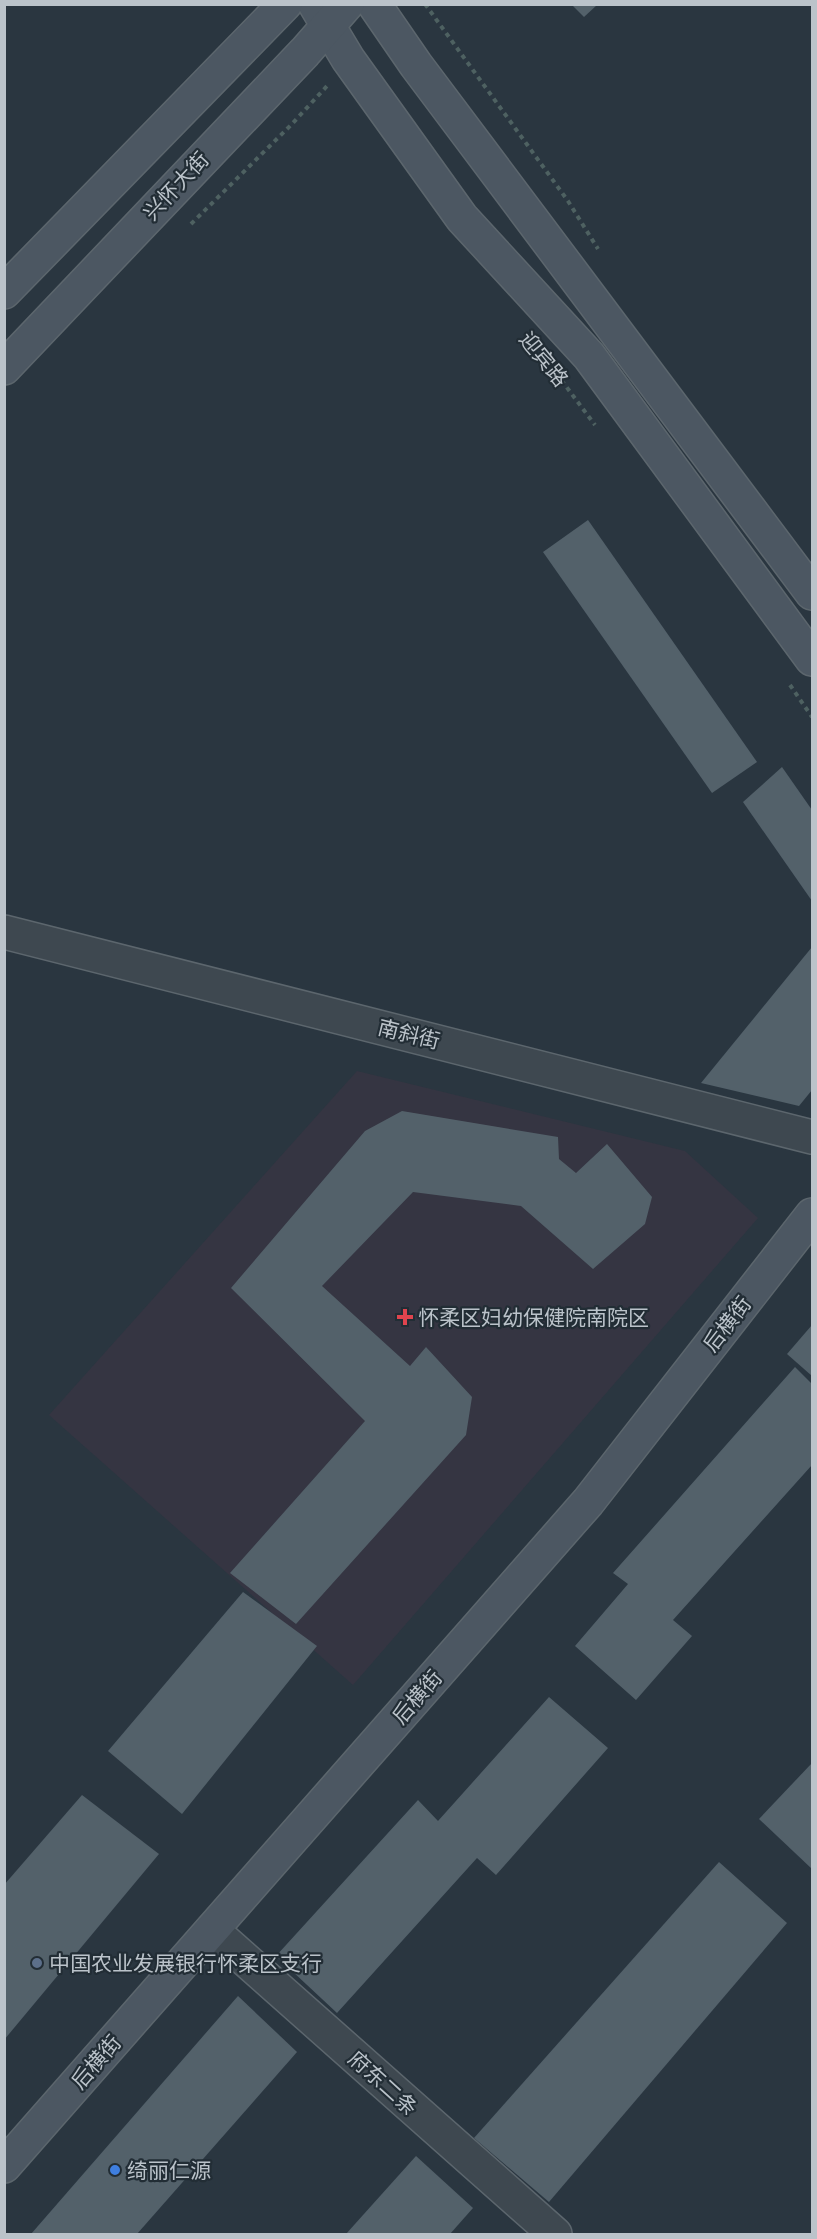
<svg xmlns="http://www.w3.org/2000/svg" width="817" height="2239" font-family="Montserrat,'Noto Sans SC',sans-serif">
	<rect width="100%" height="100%" fill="#2a3640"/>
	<polygon fill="#353542" points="357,1071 685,1151 758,1218 353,1685 49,1415"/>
	<g fill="#53616a">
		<polygon points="572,5 597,5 584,17"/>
		<polygon points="588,520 757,762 712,793 543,552"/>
		<polygon points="782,767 812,810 812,901 743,802"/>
		<polygon points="812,947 812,1090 799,1106 701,1083"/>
		<polygon points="402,1111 558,1137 559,1159 576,1173 607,1144 652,1197 645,1224 593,1269 521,1206 413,1192 322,1286 410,1366 426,1347 472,1397 466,1435 296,1624 230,1573 365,1421 231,1288 365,1131"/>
		<polygon points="812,1325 812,1376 787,1354"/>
		<polygon points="795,1367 812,1384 812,1465 673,1620 692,1636 636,1700 575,1646 628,1584 613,1573"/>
		<polygon points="243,1592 317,1646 182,1814 108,1751"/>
		<polygon points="549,1697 608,1748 496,1875 477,1858 337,2013 276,1956 418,1800 438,1821"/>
		<polygon points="812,1763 812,1869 759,1819"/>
		<polygon points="82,1795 159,1854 4,2040 4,1885"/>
		<polygon points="719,1862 787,1923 549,2202 474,2138"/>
		<polygon points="238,1996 297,2052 137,2234 31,2234"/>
		<polygon points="416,2156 473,2208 450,2234 346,2234"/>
	</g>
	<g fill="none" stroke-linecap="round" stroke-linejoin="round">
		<g stroke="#5c666d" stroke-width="36">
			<g id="street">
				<polyline points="4,932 812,1137"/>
				<polyline points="212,1930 555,2234"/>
			</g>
		</g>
		<g stroke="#5c666d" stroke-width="36">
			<g id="secondary">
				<polyline points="315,4 348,59 462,218 589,356 812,659"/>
				<polyline points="374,4 416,65 812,593"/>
				<polyline points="4,292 285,4"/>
				<polyline points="4,368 305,52 347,4"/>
				<polyline points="4,2166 588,1502 812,1215"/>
			</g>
		</g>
		<g stroke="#4e6161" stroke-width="4" stroke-dasharray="4.5 4.5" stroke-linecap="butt">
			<polyline points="425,4 568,201 598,249"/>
			<polyline points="191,224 291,125 327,86"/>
			<polyline points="556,373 595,425"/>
			<polyline points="790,685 812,717"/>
		</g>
		<use href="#street" stroke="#3e4850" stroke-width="33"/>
		<use href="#secondary" stroke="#4c5762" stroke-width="33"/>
	</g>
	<path fill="#e0444e" stroke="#222d35" stroke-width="2" d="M402 1308h6v6h6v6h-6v6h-6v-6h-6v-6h6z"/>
	<circle fill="#5c6f8a" stroke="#222d35" stroke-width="2" cx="37" cy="1963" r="6"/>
	<circle fill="#3f7fe0" stroke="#222d35" stroke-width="2" cx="115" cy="2170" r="6"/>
	<g text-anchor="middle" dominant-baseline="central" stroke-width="4.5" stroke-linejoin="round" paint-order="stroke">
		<g font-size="21" fill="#bbc3ca" stroke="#222d35">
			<text transform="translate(176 186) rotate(-47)">兴怀大街</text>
			<text transform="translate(544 359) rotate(51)">迎宾路</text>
			<text transform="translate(409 1034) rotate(14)">南斜街</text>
			<text transform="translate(727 1324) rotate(-52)">后横街</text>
			<text transform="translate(417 1697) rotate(-49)">后横街</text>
			<text transform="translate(96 2062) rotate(-49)">后横街</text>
			<text transform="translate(383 2083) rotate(42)">府东二条</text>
		</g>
		<g font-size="21" fill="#bbc3ca" stroke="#222d35" text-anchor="start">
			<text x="418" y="1317">怀柔区妇幼保健院南院区</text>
			<text x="49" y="1963">中国农业发展银行怀柔区支行</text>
			<text x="127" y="2170">绮丽仁源</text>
		</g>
	</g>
	<rect width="817" height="2239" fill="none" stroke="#bbc3ca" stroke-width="12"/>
</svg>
